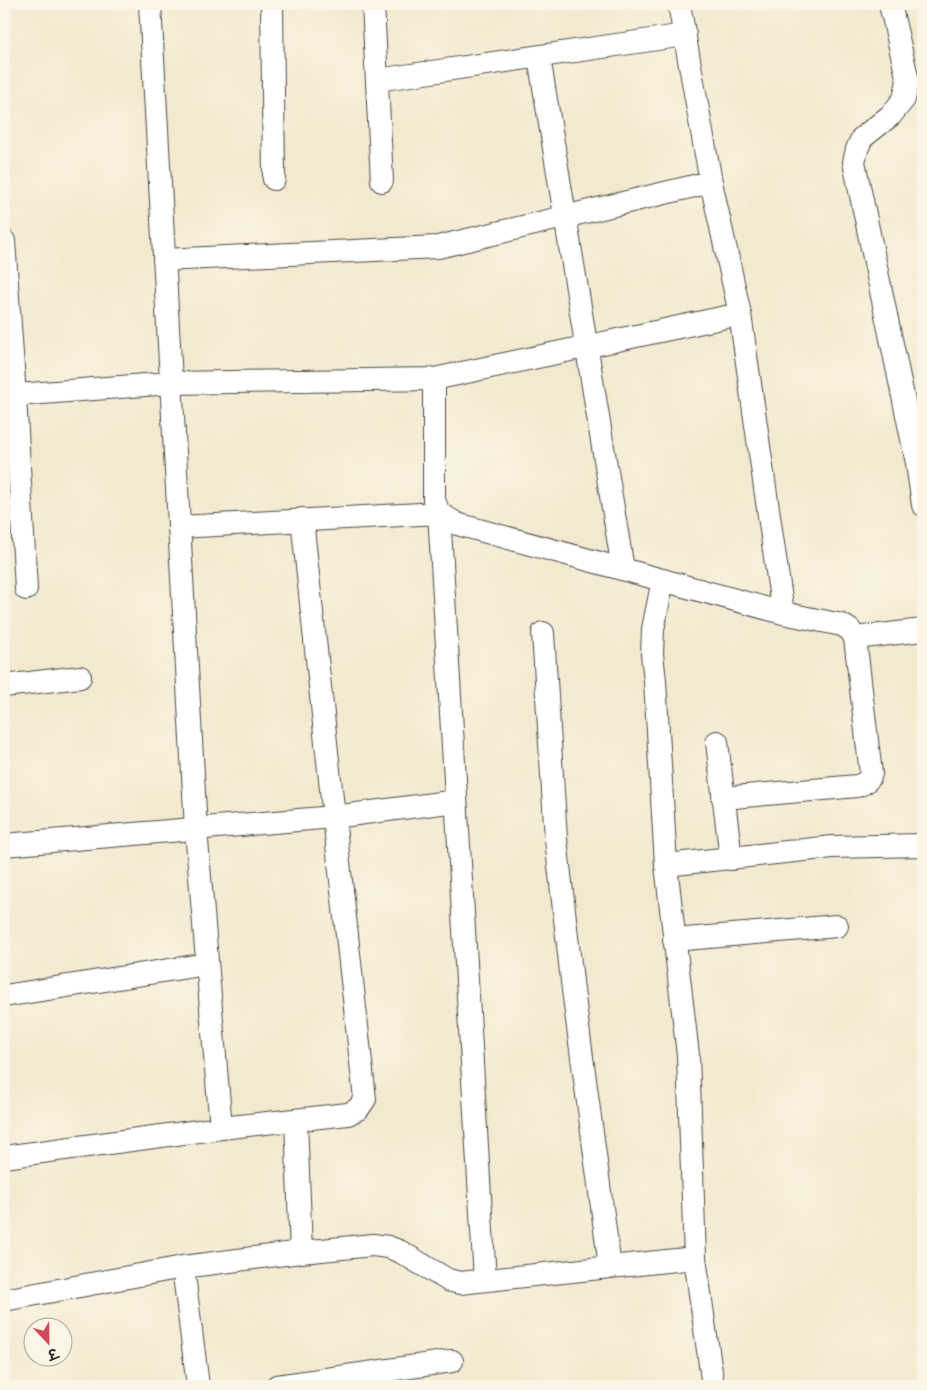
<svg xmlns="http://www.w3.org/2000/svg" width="927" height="1390" font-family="Mali,'Playpen Sans Deva',sans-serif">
	<rect width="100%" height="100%" fill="#fcf5e5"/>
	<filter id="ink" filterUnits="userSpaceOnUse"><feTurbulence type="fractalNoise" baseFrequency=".02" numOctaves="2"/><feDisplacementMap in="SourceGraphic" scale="10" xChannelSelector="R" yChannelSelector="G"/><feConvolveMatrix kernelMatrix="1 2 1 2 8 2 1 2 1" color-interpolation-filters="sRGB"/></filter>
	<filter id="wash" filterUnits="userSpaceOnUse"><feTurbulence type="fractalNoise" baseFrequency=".0096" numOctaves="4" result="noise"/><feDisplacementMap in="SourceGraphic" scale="20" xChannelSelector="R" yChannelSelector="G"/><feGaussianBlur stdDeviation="1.12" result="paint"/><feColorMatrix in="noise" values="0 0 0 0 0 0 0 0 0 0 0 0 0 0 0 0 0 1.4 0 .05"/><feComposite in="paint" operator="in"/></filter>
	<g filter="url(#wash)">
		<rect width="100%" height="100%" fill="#f2e9cf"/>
	</g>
	<g filter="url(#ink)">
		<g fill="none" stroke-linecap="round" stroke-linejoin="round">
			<g stroke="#494844" stroke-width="24">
				<g id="minor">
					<polyline points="150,4 196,829 221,1128"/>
					<polyline points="272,4 274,179"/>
					<polyline points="373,4 382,181"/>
					<polyline points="679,4 711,182 740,314 783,613"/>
					<polyline points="890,4 908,81 904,99 891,115 862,138 857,149 854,162 917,463 923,505"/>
					<polyline points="539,57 623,569"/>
					<polyline points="377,80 685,35"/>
					<polyline points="4,241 15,396 26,589"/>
					<polyline points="164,260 438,247 711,182"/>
					<path d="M434 379V500L439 513 457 524 783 613 842 625 850 630 855 638 871 774C869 781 864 784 857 786L723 798"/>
					<polyline points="4,396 171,383 434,379 740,314"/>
					<polyline points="179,527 439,513 485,1280"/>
					<polyline points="663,580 653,629 652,654 655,681 666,865 688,1055 695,1258 713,1386"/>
					<polyline points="543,633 556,839 573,990 610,1267"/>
					<polyline points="855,638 923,630"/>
					<polyline points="4,686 80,677"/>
					<polyline points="717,742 731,859"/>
					<polyline points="4,845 334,817 456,801"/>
					<polyline points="666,865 832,847 923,845"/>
					<polyline points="674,940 837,926"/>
					<polyline points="4,996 207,964"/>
					<polyline points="296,1120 301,1252"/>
					<polyline points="4,1157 221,1128 348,1114 358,1109 365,1099 334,817 302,519"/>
					<polyline points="183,1267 198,1386"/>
					<polyline points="4,1300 183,1267 301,1252 373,1245 388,1247 401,1252 448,1280 460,1283 695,1258"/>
					<polyline points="277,1386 452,1361"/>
				</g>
			</g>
			<use href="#minor" stroke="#fff" stroke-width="22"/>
		</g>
	</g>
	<rect width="927" height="1390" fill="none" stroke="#fcf5e5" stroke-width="20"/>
	<g transform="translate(48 1342) rotate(158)"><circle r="24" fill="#fcf5e5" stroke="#a8a49b"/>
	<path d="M0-4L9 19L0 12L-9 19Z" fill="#d1495b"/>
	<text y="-8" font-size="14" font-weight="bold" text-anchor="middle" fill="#2b2b2b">उ</text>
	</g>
</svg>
